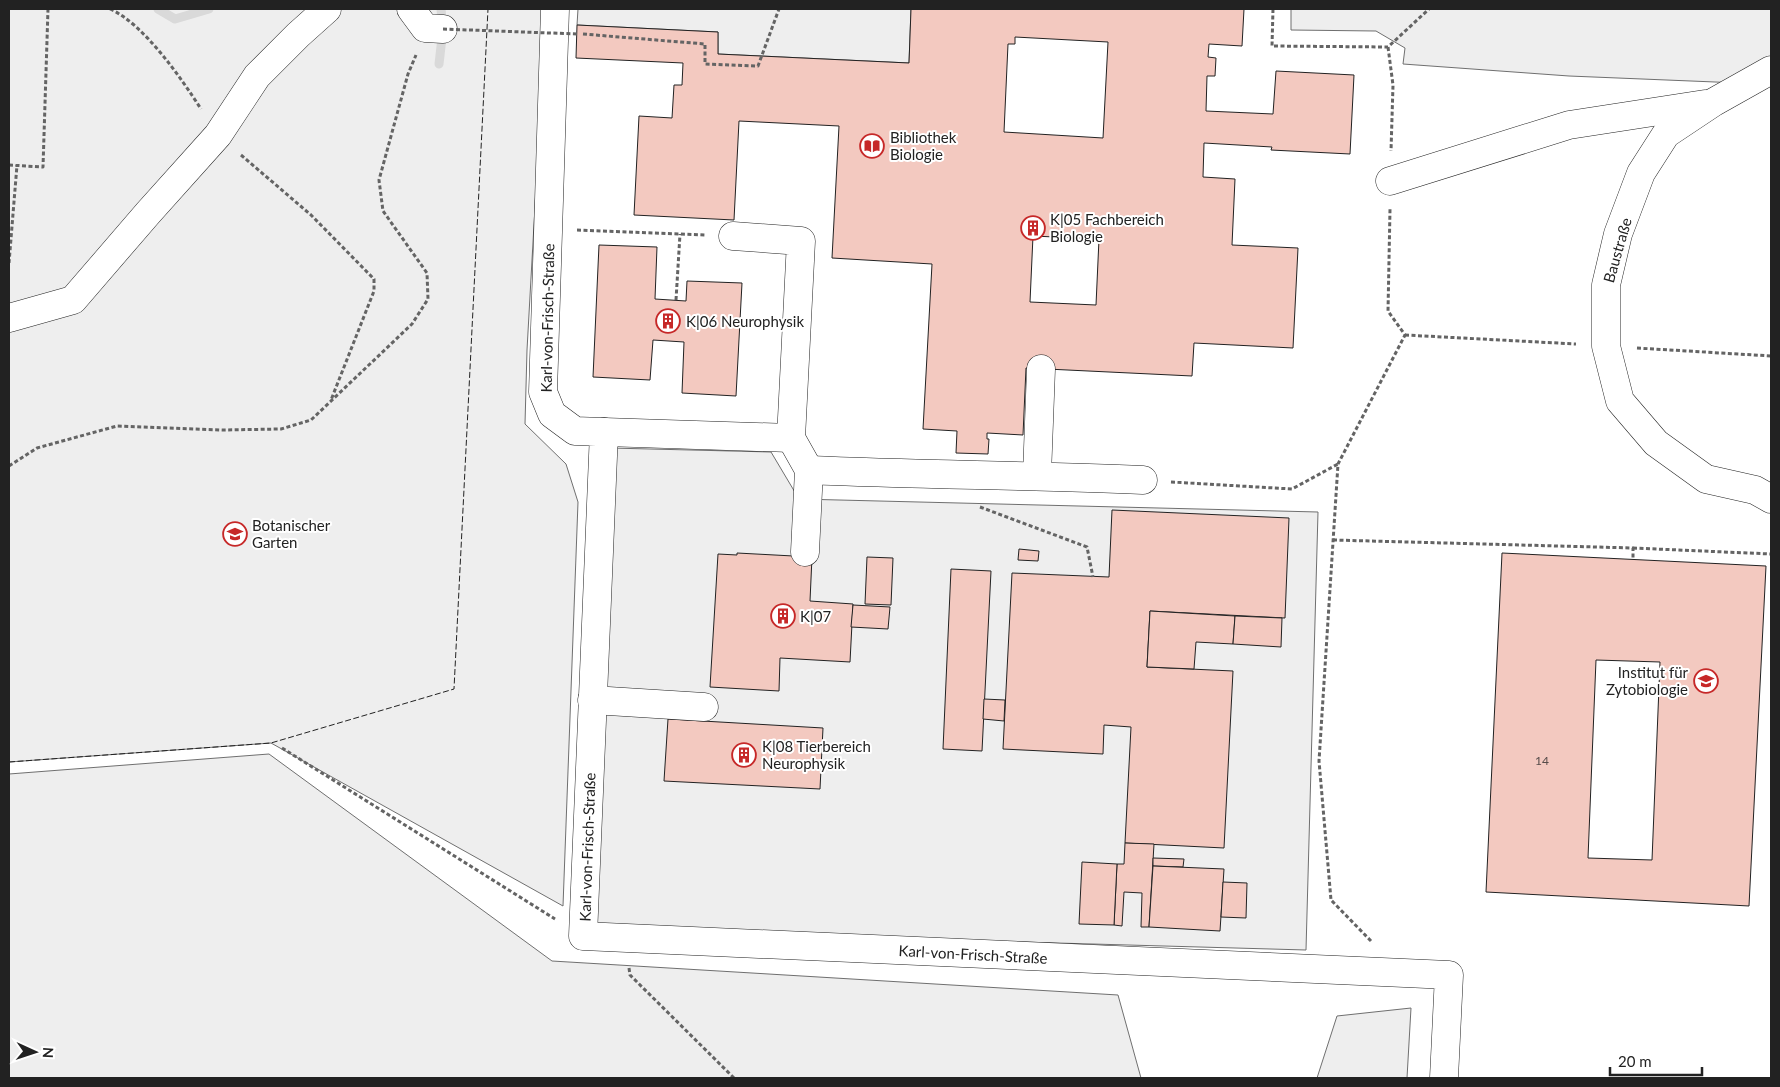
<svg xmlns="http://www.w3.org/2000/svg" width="1780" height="1087" font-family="Lato,sans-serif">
	<rect width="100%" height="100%" fill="#fff"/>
	<g fill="#eee" stroke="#6f6f6f">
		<polygon points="9,9 546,9 527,350 525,424 566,464 578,502 563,906 271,743 9,762"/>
		<polygon points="578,9 911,9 909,63 718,54 718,32 577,25"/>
		<polygon points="1291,9 1771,9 1771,58 1764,84 1569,76 1403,64 1405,48 1376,31 1291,30"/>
		<polygon points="610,448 771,452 799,499 1318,512 1306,950 593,930"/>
		<polygon points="269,754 552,961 1118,995 1141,1078 9,1078 9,774"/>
		<polygon points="1411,1008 1407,1078 1317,1078 1337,1016"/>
	</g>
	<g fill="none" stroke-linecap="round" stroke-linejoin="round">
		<g stroke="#d9d9d9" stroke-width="9">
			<polyline points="158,9 175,19 209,9"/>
			<polyline points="439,64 443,29 441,9"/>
		</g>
	</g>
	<g fill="#f3c9c0" stroke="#222" fill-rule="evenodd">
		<path d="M911 9H1244L1242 46 1209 44 1208 57 1216 58 1215 76H1207L1206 111 1273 114 1276 71 1354 75 1350 154 1271 150 1272 147 1204 143 1203 177 1235 179 1232 245 1298 248 1293 348 1194 343 1192 376 1026 368 1023 435 987 433V439H989L988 454 956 453 957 431 923 429 932 264 832 258 839 126 739 121 734 220 634 215 639 116 672 118 674 85H682L683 63 576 58 577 25 718 32V54L909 63ZM1015 37 1108 42 1103 138 1004 132 1008 44H1015ZM1033 236 1099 239 1096 305 1030 302Z"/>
		<polygon points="599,245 657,247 655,299 686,301 687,281 742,283 736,396 682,393 684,342 653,340 650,380 593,377"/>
		<polygon points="1112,510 1289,518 1285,618 1150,611 1147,667 1233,671 1224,848 1125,843 1131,727 1104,725 1103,754 1003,749 1012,573 1109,577"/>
		<polygon points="1019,549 1039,551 1038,561 1018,560"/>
		<polygon points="737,553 812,557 810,601 853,604 850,662 780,658 779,691 710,687 718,554 737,555"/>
		<path d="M1502 553 1766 566 1749 906 1486 892ZM1596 660 1660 662 1652 860 1588 858Z"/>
		<polygon points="867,557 893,558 891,605 865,604"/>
		<polygon points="951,569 991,571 982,751 943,749"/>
		<polygon points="853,605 890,607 888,629 851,627"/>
		<polygon points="1150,611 1235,616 1233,644 1196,642 1194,669 1147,667"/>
		<polygon points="1235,616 1282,618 1281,647 1233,644"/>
		<polygon points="984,699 1005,700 1004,721 983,719"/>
		<polygon points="668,719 823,728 820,789 664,781"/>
		<polygon points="1125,843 1154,844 1149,927 1141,927 1142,893 1124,892 1122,926 1114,925 1117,864 1124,864"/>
		<polygon points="1153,858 1184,859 1183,867 1153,866"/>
		<polygon points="1082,862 1117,864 1114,925 1079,924"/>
		<polygon points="1153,866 1224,869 1220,931 1149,927"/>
		<polygon points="1223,882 1247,883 1246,918 1221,917"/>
	</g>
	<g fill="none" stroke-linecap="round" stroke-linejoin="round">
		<g stroke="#222" stroke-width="29">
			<g id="minor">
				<polyline points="411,9 425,28 443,29"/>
				<polyline points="555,9 543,392 552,414 575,431 604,432 583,936 1449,975 1444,1078"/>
				<polyline points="1771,70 1714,102 1666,134 1641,173 1618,234 1606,285 1606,346 1620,401 1656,443 1706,479 1755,490 1771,499"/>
				<polyline points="1390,181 1569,125 1705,104"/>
				<polyline points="733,236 801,241 791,438 809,470 805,552"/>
				<polyline points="9,318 73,300 148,213 218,135 257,76 298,35 327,9"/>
				<polyline points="604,432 791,438"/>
				<path d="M809 470C920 475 1032 475 1143 480"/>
				<polyline points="1037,475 1041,369"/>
				<polyline points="592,700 704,707"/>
			</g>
		</g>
		<g stroke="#646464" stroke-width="3" stroke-dasharray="4 2.5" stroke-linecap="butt">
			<path d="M110 9C144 24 181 78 201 109"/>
			<polyline points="1273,9 1272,46 1388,47 1429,9"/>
			<polyline points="583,34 705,44 705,64 758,66 779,9"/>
			<polyline points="1388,47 1393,85 1391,151"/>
			<polyline points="241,155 311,215 374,279 374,291 331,400"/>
			<polyline points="9,165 43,167 48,9"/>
			<polyline points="577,230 705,235"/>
			<polyline points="9,263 17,165"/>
			<polyline points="676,300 680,234"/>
			<polyline points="1405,335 1576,344"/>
			<polyline points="1637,348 1771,356"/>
			<polyline points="9,466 37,448 117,426 222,430 281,429 311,420 412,324 428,299 427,273 383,211 379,180 408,74 416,55"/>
			<polyline points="1171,482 1292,489 1338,464"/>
			<polyline points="980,507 1087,547 1093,577"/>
			<polyline points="1333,540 1633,548 1633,560"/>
			<polyline points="1633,548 1771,554"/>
			<polyline points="282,748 555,919"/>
			<polyline points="1371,941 1331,900 1319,761 1338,464 1405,335 1388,311 1390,209"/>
			<polyline points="629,968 630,975 734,1078"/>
		</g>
		<use href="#minor" stroke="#fff" stroke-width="28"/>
		<polyline stroke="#646464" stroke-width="3" stroke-dasharray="4 2.5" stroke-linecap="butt" points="443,29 577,34"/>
		<polyline stroke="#222" stroke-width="1" stroke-dasharray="6 2.5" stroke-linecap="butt" points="9,762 271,743 454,689 488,9"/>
	</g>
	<defs>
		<g id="library-ring" transform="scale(1.25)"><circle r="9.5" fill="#fff" stroke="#c62828" stroke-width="1.5"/><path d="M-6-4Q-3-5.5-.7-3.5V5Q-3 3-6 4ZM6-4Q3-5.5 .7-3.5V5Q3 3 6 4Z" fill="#c62828"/></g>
		<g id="building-ring" transform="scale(1.25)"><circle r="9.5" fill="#fff" stroke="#c62828" stroke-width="1.5"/><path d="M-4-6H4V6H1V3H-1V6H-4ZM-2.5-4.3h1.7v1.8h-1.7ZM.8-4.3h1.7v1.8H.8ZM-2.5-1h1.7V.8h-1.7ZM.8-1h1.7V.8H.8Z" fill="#c62828"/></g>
		<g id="university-ring" transform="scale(1.25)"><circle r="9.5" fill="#fff" stroke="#c62828" stroke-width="1.5"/><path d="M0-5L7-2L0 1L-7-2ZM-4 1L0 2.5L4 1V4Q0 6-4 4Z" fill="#c62828"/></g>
	</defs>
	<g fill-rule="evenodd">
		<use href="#library-ring" x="872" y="146"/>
		<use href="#building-ring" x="1033" y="228"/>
		<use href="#building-ring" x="668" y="321"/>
		<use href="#university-ring" x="235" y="534"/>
		<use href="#building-ring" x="783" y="616"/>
		<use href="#university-ring" x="1706" y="681"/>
		<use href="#building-ring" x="744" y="755"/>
	</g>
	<g text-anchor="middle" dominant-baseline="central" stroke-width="4" stroke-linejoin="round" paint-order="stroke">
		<g font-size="12" fill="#564c4a">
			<text x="1542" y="760">14</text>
		</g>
		<g font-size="15" fill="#222" stroke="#fff" text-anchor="start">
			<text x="890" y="137">Bibliothek<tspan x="890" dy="17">Biologie</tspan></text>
			<text x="1050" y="219">K|05 Fachbereich<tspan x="1050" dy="17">Biologie</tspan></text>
			<text x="686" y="321">K|06 Neurophysik</text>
			<text x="252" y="525">Botanischer<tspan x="252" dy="17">Garten</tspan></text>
			<text x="800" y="616">K|07</text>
			<text x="1688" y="672" text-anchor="end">Institut für<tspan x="1688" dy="17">Zytobiologie</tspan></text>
			<text x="762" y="746">K|08 Tierbereich<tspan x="762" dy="17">Neurophysik</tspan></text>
		</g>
		<g font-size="15" fill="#222" stroke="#fff">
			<text transform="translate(1617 250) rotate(-74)">Baustraße</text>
			<text transform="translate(547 318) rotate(-89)">Karl-von-Frisch-Straße</text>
			<text transform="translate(587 847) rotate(-88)">Karl-von-Frisch-Straße</text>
			<text transform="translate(973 954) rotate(3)">Karl-von-Frisch-Straße</text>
		</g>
	</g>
	<rect width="1780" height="1087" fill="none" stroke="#222222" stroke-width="20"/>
	<g transform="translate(35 1052) rotate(93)" stroke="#ffffff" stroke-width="4" paint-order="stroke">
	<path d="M0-4L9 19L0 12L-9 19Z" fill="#222222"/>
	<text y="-8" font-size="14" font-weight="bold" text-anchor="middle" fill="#222222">N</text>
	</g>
	<path d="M1610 1067v8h92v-8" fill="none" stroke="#222222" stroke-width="2.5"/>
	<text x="1618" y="1067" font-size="15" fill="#222222" stroke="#ffffff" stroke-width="4" paint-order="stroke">20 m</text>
</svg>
